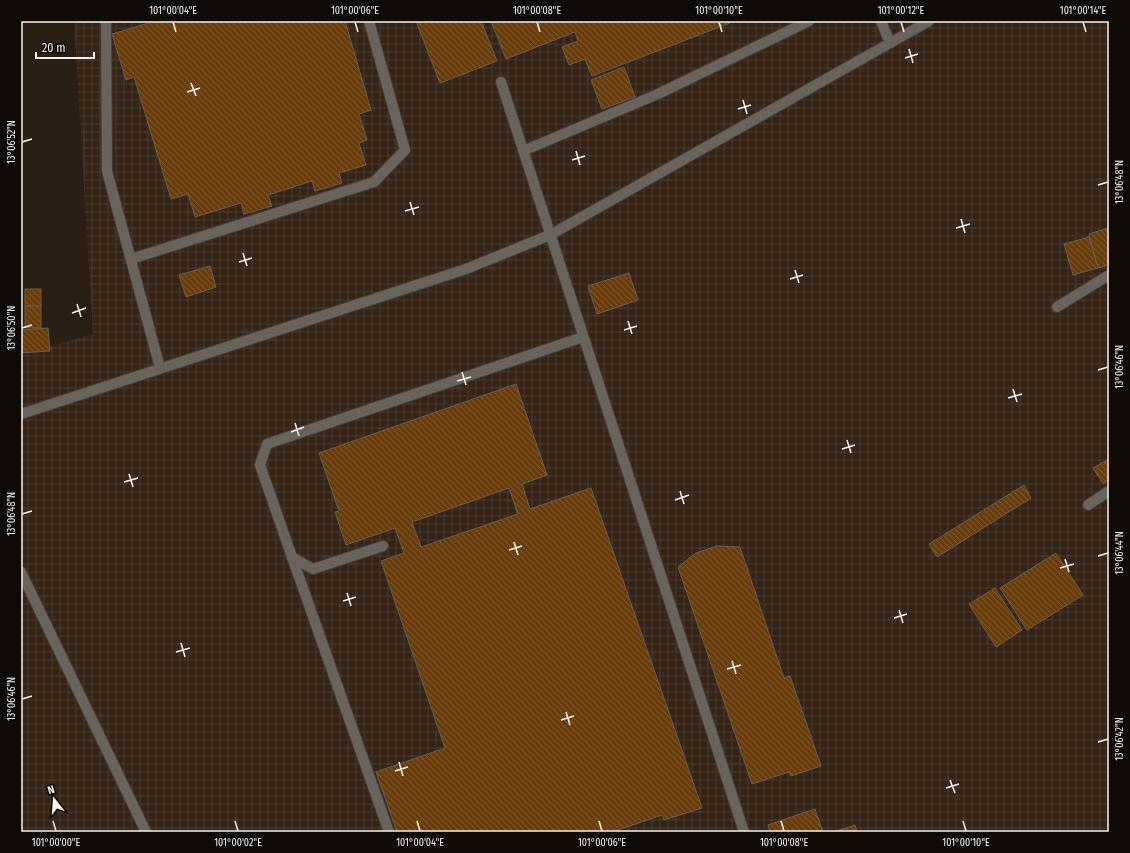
<svg xmlns="http://www.w3.org/2000/svg" width="1130" height="853" font-family="'Fira Sans Condensed',sans-serif">
	<defs>
		<pattern id="industrial-grid" width="8" height="8" patternUnits="userSpaceOnUse"><rect width="8" height="8" fill="#362517"/><path d="M0 4h8M4 0v8" fill="none" stroke="#4a3a2e"/></pattern>
		<pattern id="building-back-hatch" width="6" height="6" patternUnits="userSpaceOnUse"><rect width="6" height="6" fill="#6a3d0b"/><path d="M-1 5l2 2M0 0l6 6M5-1l2 2" fill="none" stroke="#805a2f"/></pattern>
	</defs>
	<rect width="100%" height="100%" fill="#2a1f15"/>
	<polygon fill="url(#industrial-grid)" points="74,21 1109,21 1109,832 21,832 21,355 93,334"/>
	<g fill="url(#building-back-hatch)" stroke="#6b5d52" fill-rule="evenodd">
		<polygon points="155,21 345,21 371,110 359,114 367,140 359,143 366,165 339,173 342,183 315,191 312,181 268,195 272,206 244,214 241,203 195,217 188,194 171,199 134,77 126,80 112,34"/>
		<polygon points="416,21 481,21 497,61 440,83"/>
		<polygon points="491,21 730,21 730,23 592,76 585,59 569,65 562,47 578,41 575,32 506,59"/>
		<polygon points="624,67 635,97 602,109 591,80"/>
		<polygon points="1108,228 1109,234 1109,265 1098,268 1089,234"/>
		<polygon points="1089,237 1098,268 1073,275 1064,244"/>
		<polygon points="210,266 216,287 186,297 179,275"/>
		<polygon points="629,273 638,300 597,314 588,286"/>
		<rect x="25" y="289" width="16" height="17"/>
		<rect x="25" y="306" width="16" height="22"/>
		<polygon points="48,328 50,351 21,353 21,330"/>
		<path d="M516 384 547 475 522 484 530 509 591 488 702 808 664 820 662 815 612 832H397L376 772 445 748 381 561 404 553 395 528 346 545 335 512 339 511 319 453ZM509 488 518 514 421 547 412 522Z"/>
		<polygon points="1109,459 1109,480 1103,484 1093,468"/>
		<polygon points="1024,485 1031,498 937,557 929,544"/>
		<polygon points="717,546 740,547 784,678 790,676 821,766 791,776 789,772 752,784 678,567 696,553"/>
		<polygon points="1056,553 1083,595 1027,630 1000,588"/>
		<polygon points="995,588 1022,630 996,647 969,604"/>
		<polygon points="815,809 823,832 770,832 768,825"/>
		<polygon points="855,825 857,832 834,832"/>
	</g>
	<g fill="none" stroke-linecap="round" stroke-linejoin="round">
		<g stroke="#473d33" stroke-width="12">
			<g id="minor">
				<polyline points="106,21 107,171 160,368"/>
				<polyline points="881,21 890,43"/>
				<polyline points="501,82 744,832"/>
				<polyline points="523,151 658,94 809,21"/>
				<polyline points="131,259 374,182 405,150 369,21"/>
				<polyline points="1057,307 1109,275"/>
				<polyline points="21,414 466,269 550,235 929,21"/>
				<polyline points="1088,505 1109,491"/>
				<polyline points="383,546 313,569 292,557 260,465 267,444 583,337"/>
				<polyline points="292,557 389,832"/>
				<polyline points="21,572 146,832"/>
			</g>
		</g>
		<use href="#minor" stroke="#69635e" stroke-width="10"/>
	</g>
	<path fill="none" stroke="#faf2ec" stroke-width="1.5" d="M173 22 176 32M355 22 358 32M537 22 540 32M719 22 722 32M901 22 904 32M1083 22 1086 32M909 49 913 63M905 58 918 54M191 83 196 96M187 92 200 88M743 100 747 114M738 109 751 105M22 142 32 139M576 151 580 165M572 160 585 156M1098 185 1108 182M410 202 414 215M405 211 419 207M961 219 965 233M956 228 970 224M243 253 247 266M239 262 252 258M795 270 799 283M790 279 803 275M77 304 81 317M72 313 86 308M628 321 632 334M22 328 32 325M624 330 637 326M1098 370 1108 367M462 372 466 385M457 381 471 377M1013 389 1017 402M1008 398 1022 394M295 423 299 436M291 432 304 427M847 440 851 453M842 449 855 445M129 474 133 487M124 482 138 478M680 491 684 504M675 500 689 495M22 514 32 511M514 542 518 555M509 550 522 546M1098 556 1108 553M1065 559 1069 572M1060 568 1074 564M347 593 351 606M343 601 356 597M899 610 903 623M894 618 907 614M181 643 185 657M176 652 190 648M732 661 736 674M727 669 741 665M22 699 32 696M566 712 570 725M561 720 574 716M1098 742 1108 739M399 762 403 776M395 771 408 767M950 780 955 793M946 788 959 784M53 821 56 831M235 821 238 831M417 821 420 831M599 821 602 831M781 821 784 831M963 821 966 831"/>
	<rect width="1130" height="853" fill="none" stroke="#0f0a06" stroke-width="44"/>
	<g transform="translate(54 799) rotate(343)" stroke="#0f0a06" stroke-width="3" paint-order="stroke">
	<path d="M0-3L7 15L0 10L-7 15Z" fill="#faf2ec"/>
	<text y="-6" font-size="11" font-weight="bold" text-anchor="middle" fill="#faf2ec">N</text>
	</g>
	<path d="M36 52v6h58v-6" fill="none" stroke="#faf2ec" stroke-width="2"/>
	<text x="42" y="52" font-size="12" fill="#faf2ec" stroke="#0f0a06" stroke-width="3" paint-order="stroke">20 m</text>
	<rect x="22" y="22" width="1086" height="809" fill="none" stroke="#faf2ec" stroke-width="1.5"/>
	<g font-size="10" text-anchor="middle" fill="#faf2ec">
		<text x="173" y="14">101°00'04"E</text>
		<text x="355" y="14">101°00'06"E</text>
		<text x="537" y="14">101°00'08"E</text>
		<text x="719" y="14">101°00'10"E</text>
		<text x="901" y="14">101°00'12"E</text>
		<text x="1083" y="14">101°00'14"E</text>
		<text transform="translate(11 142) rotate(-90)" y="4">13°06'52"N</text>
		<text transform="translate(1119 182) rotate(-90)" y="4">13°06'48"N</text>
		<text transform="translate(11 328) rotate(-90)" y="4">13°06'50"N</text>
		<text transform="translate(1119 367) rotate(-90)" y="4">13°06'46"N</text>
		<text transform="translate(11 514) rotate(-90)" y="4">13°06'48"N</text>
		<text transform="translate(1119 553) rotate(-90)" y="4">13°06'44"N</text>
		<text transform="translate(11 699) rotate(-90)" y="4">13°06'46"N</text>
		<text transform="translate(1119 739) rotate(-90)" y="4">13°06'42"N</text>
		<text x="56" y="846">101°00'00"E</text>
		<text x="238" y="846">101°00'02"E</text>
		<text x="420" y="846">101°00'04"E</text>
		<text x="602" y="846">101°00'06"E</text>
		<text x="784" y="846">101°00'08"E</text>
		<text x="966" y="846">101°00'10"E</text>
	</g>
</svg>
